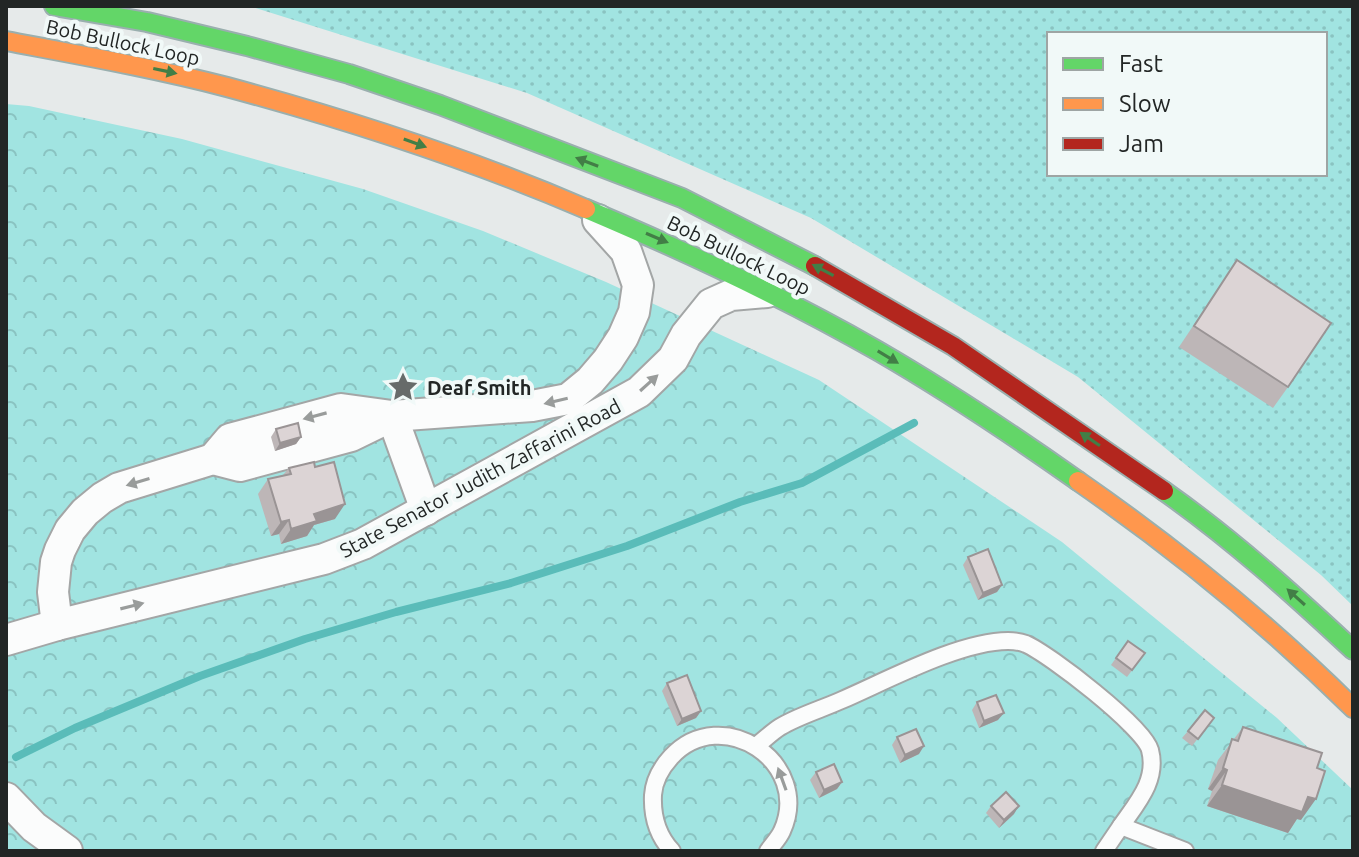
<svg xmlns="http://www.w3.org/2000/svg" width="1359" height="857" font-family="Ubuntu,sans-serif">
	<defs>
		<pattern id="grass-dots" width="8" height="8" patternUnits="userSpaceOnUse" patternTransform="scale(2)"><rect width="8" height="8" fill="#a1e4e1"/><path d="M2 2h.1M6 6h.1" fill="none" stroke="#8ac3c1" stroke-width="1.8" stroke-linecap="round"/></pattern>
		<pattern id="park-crowns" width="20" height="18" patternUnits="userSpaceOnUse" patternTransform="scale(2)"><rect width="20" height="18" fill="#a1e4e1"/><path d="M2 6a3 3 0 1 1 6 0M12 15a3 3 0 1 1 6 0" fill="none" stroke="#8ac3c1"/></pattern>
	</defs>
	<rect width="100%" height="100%" fill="#e6eaea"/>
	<path fill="url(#grass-dots)" fill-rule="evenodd" d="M249 6H1353V606L1321 575 1078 377 811 218 527 93ZM1049 34H1325V174H1049Z"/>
	<polygon fill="url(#park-crowns)" points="6,104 29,106 182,139 363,189 483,231 606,282 819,380 1062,542 1277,718 1353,790 1353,851 6,851"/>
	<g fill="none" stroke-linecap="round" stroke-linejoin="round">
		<polyline stroke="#5abcb9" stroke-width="8" points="16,757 75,728 200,676 305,639 396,612 511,583 627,546 740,502 802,483 914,423"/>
		<g stroke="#a3a6a6" stroke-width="20">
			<g id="lane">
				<path d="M756 746C764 740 772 732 780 727 798 716 822 709 842 700 886 681 960 641 1008 641 1013 641 1021 642 1026 644 1049 654 1144 727 1150 750 1158 780 1137 803 1121 826L1185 851"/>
				<path d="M672 851C657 835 652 817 653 795 654 780 661 768 671 757 722 702 813 763 782 831 779 838 772 845 768 851"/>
				<polyline points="1104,851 1121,826"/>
			</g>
		</g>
		<g stroke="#a3a6a6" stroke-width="34">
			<g id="street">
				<polyline points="392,416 426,510"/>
				<polyline points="213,459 230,439 341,409 392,416 532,406 568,399 590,381 608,360 623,337 634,312 638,285 626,251 598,220"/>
				<polyline points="57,625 53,592 56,562 60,550 70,530 85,512 102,498 119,488 213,459 240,466 351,436 392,416"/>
				<polyline points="6,640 57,625 324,559 363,544 639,392 673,359 686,335 711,304 731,295 767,292"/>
				<polyline points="6,798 34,827 67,851"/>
			</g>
		</g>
		<g stroke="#9aafae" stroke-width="22">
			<g id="fast">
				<polyline points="54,6 147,22 247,46 349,74 440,105 682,198 815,266"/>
				<path d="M586 209C685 251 784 297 878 351 947 391 1013 435 1078 481"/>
				<path d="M1164 491C1232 539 1293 594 1353 650"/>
			</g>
		</g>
		<g stroke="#9aafae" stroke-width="22">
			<g id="slow">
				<path d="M6 41C80 55 154 68 227 87 349 120 470 159 586 209"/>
				<path d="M1078 481C1176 549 1268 624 1353 708"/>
			</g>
		</g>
		<g stroke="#9aafae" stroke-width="22">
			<polyline id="jam" points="815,266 953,346 1164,491"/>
		</g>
		<use href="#lane" stroke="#fbfcfc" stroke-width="16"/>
		<use href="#street" stroke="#fbfcfc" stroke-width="30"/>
		<use href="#fast" stroke="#63d668" stroke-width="18"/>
		<use href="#slow" stroke="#ff974d" stroke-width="18"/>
		<use href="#jam" stroke="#b3261e" stroke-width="18"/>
	</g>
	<g fill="#bdb6b7">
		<polygon points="1237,260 1288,387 1273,408 1179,347"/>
		<polygon points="276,429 301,437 296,444 275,451 271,437"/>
		<polygon points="289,468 335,519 314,525 307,536 281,544 279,534 271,536 258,494 268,479 283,475"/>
		<polygon points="968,557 1002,585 997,592 978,600 963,565"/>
		<polygon points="1128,641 1145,653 1127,677 1111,665"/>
		<polygon points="667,683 701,711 696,718 677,726 662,691"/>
		<polygon points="977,702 998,720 979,728 972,710"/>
		<polygon points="1214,718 1192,746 1182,738 1188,731"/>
		<polygon points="1243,727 1301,820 1297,819 1288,833 1207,806 1212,791 1208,789 1218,760"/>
		<polygon points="897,737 919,754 900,763 892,745"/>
		<polygon points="816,772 842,782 837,789 819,798 810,780"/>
		<polygon points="991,806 1014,814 999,828 986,813"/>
	</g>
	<g fill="#9a9495">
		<polygon points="301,437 296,444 275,451 280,443"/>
		<polygon points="345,504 335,519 314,525 307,536 281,544 291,529 314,514"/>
		<polygon points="289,520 279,534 271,536 281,522"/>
		<polygon points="1002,585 997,592 978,600 983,593"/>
		<polygon points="701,711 696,718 677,726 682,719"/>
		<polygon points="1004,713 998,720 979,728 984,721"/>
		<polygon points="924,746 919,754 900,763 905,755"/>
		<polygon points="1223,768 1227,770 1212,791 1208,789"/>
		<polygon points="842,782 837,789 819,798 824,790"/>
		<polygon points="1222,785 1308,797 1316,799 1301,820 1297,819 1288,833 1207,806"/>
		<polygon points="1019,806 1014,814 999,828 1004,820"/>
	</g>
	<g fill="#dcd4d5" stroke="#9a9495" stroke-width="2">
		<polygon points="1237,260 1331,323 1288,387 1194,326"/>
		<polygon points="298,423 301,437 280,443 276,429"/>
		<polygon points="314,462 315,467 334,462 345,504 314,514 317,521 291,529 289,520 281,522 268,479 291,474 289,468"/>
		<polygon points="988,549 1002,585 983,593 968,557"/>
		<polygon points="1128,641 1145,653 1132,670 1116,658"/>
		<polygon points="687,675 701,711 682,719 667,683"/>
		<polygon points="996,695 1004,713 984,721 977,702"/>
		<polygon points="1205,710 1214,718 1198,739 1188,731"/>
		<polygon points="1243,727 1322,753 1317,768 1325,771 1316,799 1308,797 1302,812 1222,785 1227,770 1223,768 1232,739 1238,741"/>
		<polygon points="916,729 924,746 905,755 897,737"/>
		<polygon points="834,764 842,782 824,790 816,772"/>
		<polygon points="1006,792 1019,806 1004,820 991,806"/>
	</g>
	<defs><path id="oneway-solid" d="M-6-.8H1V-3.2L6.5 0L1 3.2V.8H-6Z" transform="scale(2)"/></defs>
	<g fill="#427e46">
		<use href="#oneway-solid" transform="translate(165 71) rotate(12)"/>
		<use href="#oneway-solid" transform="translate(415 143) rotate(20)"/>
		<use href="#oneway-solid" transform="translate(587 162) rotate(-159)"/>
		<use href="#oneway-solid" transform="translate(657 238) rotate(23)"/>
		<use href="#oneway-solid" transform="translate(823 270) rotate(-152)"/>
		<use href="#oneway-solid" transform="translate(888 357) rotate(31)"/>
		<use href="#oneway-solid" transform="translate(1090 439) rotate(-146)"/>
		<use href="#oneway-solid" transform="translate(1296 597) rotate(-138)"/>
	</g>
	<g fill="#999c9b">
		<use href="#oneway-solid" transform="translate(649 383) rotate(-42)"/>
		<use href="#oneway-solid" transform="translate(556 401) rotate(167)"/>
		<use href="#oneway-solid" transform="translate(315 416) rotate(165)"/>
		<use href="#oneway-solid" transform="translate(138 482) rotate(163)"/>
		<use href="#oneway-solid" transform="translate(132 606) rotate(-14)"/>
		<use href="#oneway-solid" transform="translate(782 779) rotate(-110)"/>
	</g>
	<defs>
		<g id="sight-bare" transform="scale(2.4)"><path d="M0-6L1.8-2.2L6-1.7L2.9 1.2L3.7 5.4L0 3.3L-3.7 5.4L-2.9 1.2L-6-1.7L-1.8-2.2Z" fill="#676b6a" stroke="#f1f9f8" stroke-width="2.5" paint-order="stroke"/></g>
	</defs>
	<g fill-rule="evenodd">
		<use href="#sight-bare" x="403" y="387"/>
	</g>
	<g text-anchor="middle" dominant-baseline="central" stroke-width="8" stroke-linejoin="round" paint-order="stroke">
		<g font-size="20" fill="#222625" stroke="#f1f9f8">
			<text transform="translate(123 42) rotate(12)">Bob Bullock Loop</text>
			<text transform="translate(739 255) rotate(26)">Bob Bullock Loop</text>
			<text transform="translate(480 478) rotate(-28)">State Senator Judith Zaffarini Road</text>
		</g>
		<g font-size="20" font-weight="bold" fill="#222625" stroke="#f1f9f8" text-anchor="start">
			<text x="427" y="387">Deaf Smith</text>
		</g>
	</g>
	<rect width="1359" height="857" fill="none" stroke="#222625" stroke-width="16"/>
	<rect x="1047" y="32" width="280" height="144" fill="#f1f9f8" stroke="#9ea5a4" stroke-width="2"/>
	<rect x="1063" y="58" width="40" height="12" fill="#63d668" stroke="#9ea5a4" stroke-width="2"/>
	<text x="1119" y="72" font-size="24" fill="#222625">Fast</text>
	<rect x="1063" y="98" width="40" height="12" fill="#ff974d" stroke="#9ea5a4" stroke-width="2"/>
	<text x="1119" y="112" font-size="24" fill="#222625">Slow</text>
	<rect x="1063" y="138" width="40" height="12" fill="#b3261e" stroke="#9ea5a4" stroke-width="2"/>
	<text x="1119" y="152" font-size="24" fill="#222625">Jam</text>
</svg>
